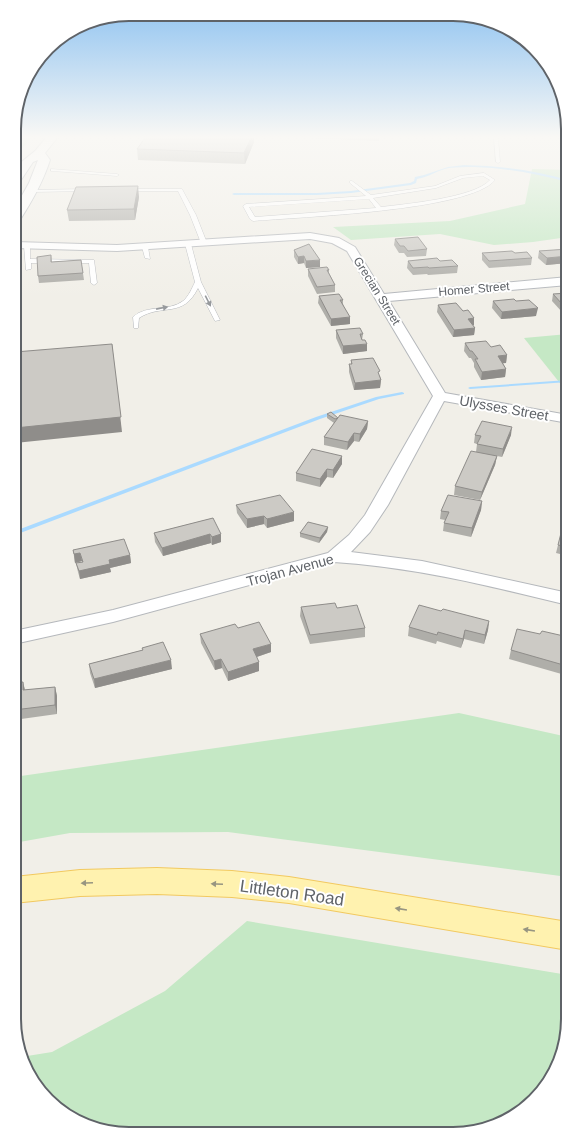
<svg xmlns="http://www.w3.org/2000/svg" width="582" height="1148" font-family="Helvetica,sans-serif">
	<rect width="100%" height="100%" fill="#f1efe8"/>
	<g fill="#c5e8c5">
		<polygon points="15,138 31,138 15,156"/>
		<polygon points="532,169 568,170 568,237 533,242 494,245 440,234 351,240 333,227 450,221 525,204"/>
		<polygon points="568,334 568,386 563,387 524,338"/>
		<polygon points="459,713 568,737 568,877 228,832 70,833 14,843 14,777"/>
		<polygon points="247,921 568,975 568,1027 544,1089 490,1128 453,1134 114,1133 53,1106 21,1057 52,1052 165,991"/>
	</g>
	<g fill="none" stroke-linecap="round" stroke-linejoin="round">
		<g fill="#aadaff" fill-rule="evenodd">
			<path d="M464 165C500 166 534 170 568 180V182C537 174 506 168 474 167 466 167 457 167 449 168 438 170 429 177 417 179L416 183 411 185 351 193 317 195H234L232 194 234 193H317L351 191 410 183 414 181 415 177 424 175 448 167Z"/>
			<polygon points="568,380 568,382 470,389 468,388 470,387"/>
			<polygon points="402,392 404,393 404,394 379,399 320,419 15,535 15,531 316,417 376,397"/>
		</g>
		<g stroke="#b5b8bc" stroke-width="1">
			<g id="lane">
				<polygon points="494,138 498,138 500,162 498,163 496,162"/>
				<polygon points="51,169 117,174 119,175 117,176 53,171 51,171"/>
				<path d="M484 173 495 180C470 211 298 217 253 221L250 219 243 206 246 204 366 196 350 183V181H352L371 195 435 186 460 176ZM483 176 490 180C474 198 405 204 381 207L373 198 436 188 463 178ZM369 199 376 208 255 217 249 207Z"/>
				<polygon points="88,189 90,189 90,191 32,192 30,191 32,190"/>
				<polygon points="126,189 182,189 196,215 207,243 204,245 201,243 190,215 178,191 124,191 124,189"/>
				<path d="M188 242 191 244 201 282 220 320 215 321 198 288C183 319 162 303 139 318L138 328H134L133 317C147 304 169 312 183 301 189 296 192 288 195 282L185 244Z"/>
				<polygon points="27,244 30,246 30,259 94,260 97,283 94,285 91,283 89,263 31,263 31,269 26,270 24,246"/>
				<polygon points="145,245 148,247 150,259 145,258 142,247"/>
			</g>
		</g>
		<g stroke="#b5b8bc" stroke-width="2">
			<path id="street" d="M310 233 339 238 355 247 384 294 568 277V285L389 301 445 393 568 415V423L444 401 388 505 370 532 351 552 422 561 568 593V605C490 586 414 567 334 562L113 622 14 644V631L113 610 328 553 349 535 365 515 433 396 347 251 332 243 310 239 117 251 15 248V242L117 245Z"/>
		</g>
		<g stroke="#b6babf" stroke-width="2">
			<path id="secondary" d="M46 138H57L45 153 50 160C43 182 32 201 20 220L15 221V208L29 183 38 160 33 162 19 183 15 184C14 163 23 162 36 150 39 146 43 142 46 138Z"/>
		</g>
		<g stroke="#f2c960" stroke-width="2">
			<polygon id="primary" points="157,868 232,871 289,877 568,922 568,950 289,903 232,897 157,894 80,896 14,903 14,877 80,870"/>
		</g>
		<use href="#lane" fill="#fff" fill-rule="evenodd"/>
		<use href="#street" fill="#fff" fill-rule="evenodd"/>
		<use href="#secondary" fill="#fff" fill-rule="evenodd"/>
		<use href="#primary" fill="#fff2af" fill-rule="evenodd"/>
	</g>
	<g fill="#afaea9">
		<polygon points="145,138 254,138 254,142 245,164 138,160 137,149"/>
		<polygon points="313,138 379,138 379,141"/>
		<polygon points="139,197 135,220 69,221 67,210"/>
		<polygon points="395,239 427,249 426,256 407,257 404,253 399,253 394,245"/>
		<polygon points="568,249 568,263 546,265 538,258 539,251"/>
		<polygon points="294,250 320,267 306,268 304,263 298,264 294,257"/>
		<polygon points="482,253 515,253 532,258 531,265 489,268 482,260"/>
		<polygon points="51,255 52,262 81,260 84,280 39,283 38,276"/>
		<polygon points="408,261 440,261 458,266 457,273 428,275 427,274 413,275 407,268"/>
		<polygon points="308,269 329,270 329,273 335,285 335,292 317,294 308,276"/>
		<polygon points="568,293 568,312 562,312 552,301 553,294"/>
		<polygon points="319,296 343,300 343,304 350,324 331,326 318,303"/>
		<polygon points="493,301 516,301 536,316 501,319 492,308"/>
		<polygon points="438,305 463,311 474,318 474,325 473,325 475,328 474,335 453,337 437,312"/>
		<polygon points="336,330 363,334 362,340 367,351 343,354 336,338"/>
		<polygon points="465,343 491,347 507,355 506,363 503,363 506,369 505,377 481,380 474,367 474,363 471,358 469,358 464,351"/>
		<polygon points="351,360 380,376 381,380 380,388 354,390 349,372 349,364 351,364"/>
		<polygon points="327,414 338,418 368,421 367,429 359,442 354,441 347,450 324,445 324,437 334,423 327,418"/>
		<polygon points="475,435 511,435 502,457 497,456 495,465 480,500 454,495 455,486 476,452 477,444 474,443"/>
		<polygon points="342,456 342,464 333,478 327,477 320,487 296,481 296,473"/>
		<polygon points="482,501 481,510 471,537 443,531 444,523 445,520 440,519 441,511"/>
		<polygon points="236,505 294,521 267,528 264,524 247,528 237,513"/>
		<polygon points="213,518 221,542 212,545 211,543 163,556 155,542 154,533"/>
		<polygon points="328,527 327,532 319,543 300,537 300,533"/>
		<polygon points="568,535 568,556 556,553 558,545"/>
		<polygon points="73,550 130,555 131,563 110,568 111,572 80,579 78,572 76,563 82,562 82,561 75,563"/>
		<polygon points="301,607 337,608 365,628 365,637 310,644 300,616"/>
		<polygon points="441,611 489,621 488,630 484,644 464,639 461,648 437,641 436,644 408,636 409,627"/>
		<polygon points="238,628 271,652 257,657 259,671 228,681 222,668 215,670 201,643 200,634"/>
		<polygon points="540,634 568,637 568,666 567,666 565,675 509,659 511,650"/>
		<polygon points="142,648 172,669 95,688 90,673 89,664 143,650"/>
		<polygon points="23,682 25,690 55,687 57,696 57,714 14,720 14,683"/>
	</g>
	<g fill="#8f8d8a">
		<polygon points="251,138 254,138 254,142 245,164 244,153"/>
		<polygon points="138,186 139,197 135,220 134,209"/>
		<polygon points="304,256 304,263 298,264 298,257"/>
		<polygon points="568,256 568,263 546,265 547,258"/>
		<polygon points="320,260 320,267 306,268 306,261"/>
		<polygon points="568,304 568,312 562,312 563,305"/>
		<polygon points="538,308 536,316 501,319 502,312"/>
		<polygon points="350,317 350,324 331,326 331,319"/>
		<polygon points="474,318 474,325 467,326 468,319"/>
		<polygon points="475,328 474,335 453,337 454,330"/>
		<polygon points="112,344 122,432 15,443 15,428"/>
		<polygon points="367,344 367,351 343,354 343,346"/>
		<polygon points="507,355 506,363 497,364 498,356"/>
		<polygon points="506,369 505,377 481,380 482,372"/>
		<polygon points="381,380 380,388 354,390 355,383"/>
		<polygon points="368,421 367,429 359,442 360,434"/>
		<polygon points="512,427 511,435 502,457 503,449"/>
		<polygon points="354,433 354,441 347,450 348,442"/>
		<polygon points="342,456 342,464 333,478 333,470"/>
		<polygon points="497,456 495,465 480,500 482,492"/>
		<polygon points="327,469 327,477 320,487 320,479"/>
		<polygon points="482,501 481,510 471,537 472,528"/>
		<polygon points="294,512 294,521 267,528 267,519"/>
		<polygon points="264,516 264,524 247,528 247,519"/>
		<polygon points="328,527 327,532 319,543 320,538"/>
		<polygon points="210,534 211,543 163,556 162,548"/>
		<polygon points="221,534 221,542 212,545 212,537"/>
		<polygon points="80,553 82,561 75,563 74,554"/>
		<polygon points="130,555 131,563 110,568 111,572 80,579 79,571 109,560"/>
		<polygon points="16,562 18,571 14,581 14,567"/>
		<polygon points="489,621 488,630 484,644 485,635"/>
		<polygon points="465,630 464,639 461,648"/>
		<polygon points="271,644 271,652 253,658 253,649"/>
		<polygon points="221,659 222,668 215,670 214,661"/>
		<polygon points="171,660 172,669 95,688 94,679"/>
		<polygon points="259,662 259,671 228,681 228,672"/>
		<polygon points="23,682 25,691 23,690"/>
		<polygon points="55,687 57,696 57,714 55,705"/>
	</g>
	<g fill="#cccac5" stroke="#8f8d8a">
		<polygon points="145,138 251,138 244,153 137,149"/>
		<polygon points="138,186 134,209 67,210 76,187"/>
		<polygon points="418,237 427,249 408,251 404,246 400,246 395,239"/>
		<polygon points="309,244 320,260 306,261 304,256 298,257 294,250"/>
		<polygon points="568,249 568,256 547,258 539,251"/>
		<polygon points="512,251 515,253 527,252 532,258 489,261 482,253"/>
		<polygon points="51,255 51,262 81,260 83,273 38,276 37,257"/>
		<polygon points="437,258 440,261 452,260 458,266 429,268 428,267 413,268 408,261"/>
		<polygon points="327,267 329,270 327,270 335,285 317,287 308,269"/>
		<polygon points="568,293 568,304 563,305 553,294"/>
		<polygon points="339,294 343,300 340,300 350,317 331,319 319,296"/>
		<polygon points="514,299 516,301 529,300 538,308 502,312 493,301"/>
		<polygon points="456,303 463,311 468,310 474,318 468,319 475,328 454,330 438,305"/>
		<polygon points="360,328 363,334 360,334 362,340 365,340 367,344 343,346 336,330"/>
		<polygon points="486,341 491,347 500,345 507,355 498,356 506,369 482,372 475,359 478,359 472,351 470,351 465,343"/>
		<polygon points="112,344 121,417 15,428 15,352"/>
		<polygon points="373,358 380,371 378,372 381,380 355,383 349,364 352,364 351,360"/>
		<polygon points="331,412 338,418 335,419 327,414"/>
		<polygon points="340,415 368,421 360,434 354,433 348,442 324,437"/>
		<polygon points="482,421 512,427 503,449 477,444 481,436 475,435"/>
		<polygon points="312,449 342,456 333,470 327,469 320,479 296,473"/>
		<polygon points="471,451 497,456 482,492 455,486"/>
		<polygon points="280,495 294,512 267,519 264,516 247,519 236,505"/>
		<polygon points="448,495 482,501 472,528 444,523 449,512 441,511"/>
		<polygon points="213,518 221,534 212,537 210,534 162,548 154,533"/>
		<polygon points="308,522 328,527 320,538 300,533"/>
		<polygon points="561,533 568,535 568,547 558,545"/>
		<polygon points="124,539 130,555 109,560 110,564 79,571 76,563 83,562 80,553 74,554 73,550"/>
		<polygon points="335,603 337,608 357,605 365,628 310,635 301,607"/>
		<polygon points="419,605 441,611 443,609 489,621 485,635 465,630 463,639 438,632 437,635 409,627"/>
		<polygon points="259,622 271,644 253,649 259,662 228,672 221,659 214,661 200,634 235,624 238,628"/>
		<polygon points="517,629 540,634 542,631 568,637 567,666 511,650"/>
		<polygon points="163,642 171,660 94,679 89,664 143,650 142,648"/>
		<polygon points="23,682 23,690 55,687 55,705 14,710 14,683"/>
	</g>
	<defs><path id="oneway-solid" d="M-6-.8H1V-3.2L6.5 0L1 3.2V.8H-6Z"/></defs>
	<g fill="#979a9d">
		<use href="#oneway-solid" transform="translate(208 301) rotate(63)"/>
		<use href="#oneway-solid" transform="translate(162 308) rotate(-11)"/>
	</g>
	<g fill="#979581">
		<use href="#oneway-solid" transform="translate(87 883) rotate(178)"/>
		<use href="#oneway-solid" transform="translate(217 884) rotate(-177)"/>
		<use href="#oneway-solid" transform="translate(401 909) rotate(-171)"/>
		<use href="#oneway-solid" transform="translate(529 930) rotate(-171)"/>
	</g>
	<linearGradient id="sky" x2="0" y2="1"><stop stop-color="#8fc3f1"/><stop offset="0.46" stop-color="#f9f8f5"/><stop offset="1" stop-color="#f9f8f5" stop-opacity="0"/></linearGradient>
	<rect width="582" height="298" fill="url(#sky)"/>
	<g text-anchor="middle" dominant-baseline="central" stroke-width="4" stroke-linejoin="round" paint-order="stroke">
		<g font-size="12" fill="#5f6368" stroke="#fff">
			<text transform="translate(474 289) rotate(-5)">Homer Street</text>
			<text transform="translate(377 291) rotate(58)">Grecian Street</text>
		</g>
		<g font-size="14" fill="#5f6368" stroke="#fff">
			<text transform="translate(504 408) rotate(10)">Ulysses Street</text>
			<text transform="translate(290 570) rotate(-15)">Trojan Avenue</text>
		</g>
		<g font-size="17" fill="#5f6368" stroke="#fff">
			<text transform="translate(292 893) rotate(8)">Littleton Road</text>
		</g>
	</g>
	<path d="M0 0H582V1148H0ZM129 21H453A108 108 0 0 1 561 129V1019A108 108 0 0 1 453 1127H129A108 108 0 0 1 21 1019V129A108 108 0 0 1 129 21Z" fill="#fff" fill-rule="evenodd"/>
	<path fill="none" stroke="#5f6368" stroke-width="2" d="M129 21H453A108 108 0 0 1 561 129V1019A108 108 0 0 1 453 1127H129A108 108 0 0 1 21 1019V129A108 108 0 0 1 129 21Z"/>
</svg>
